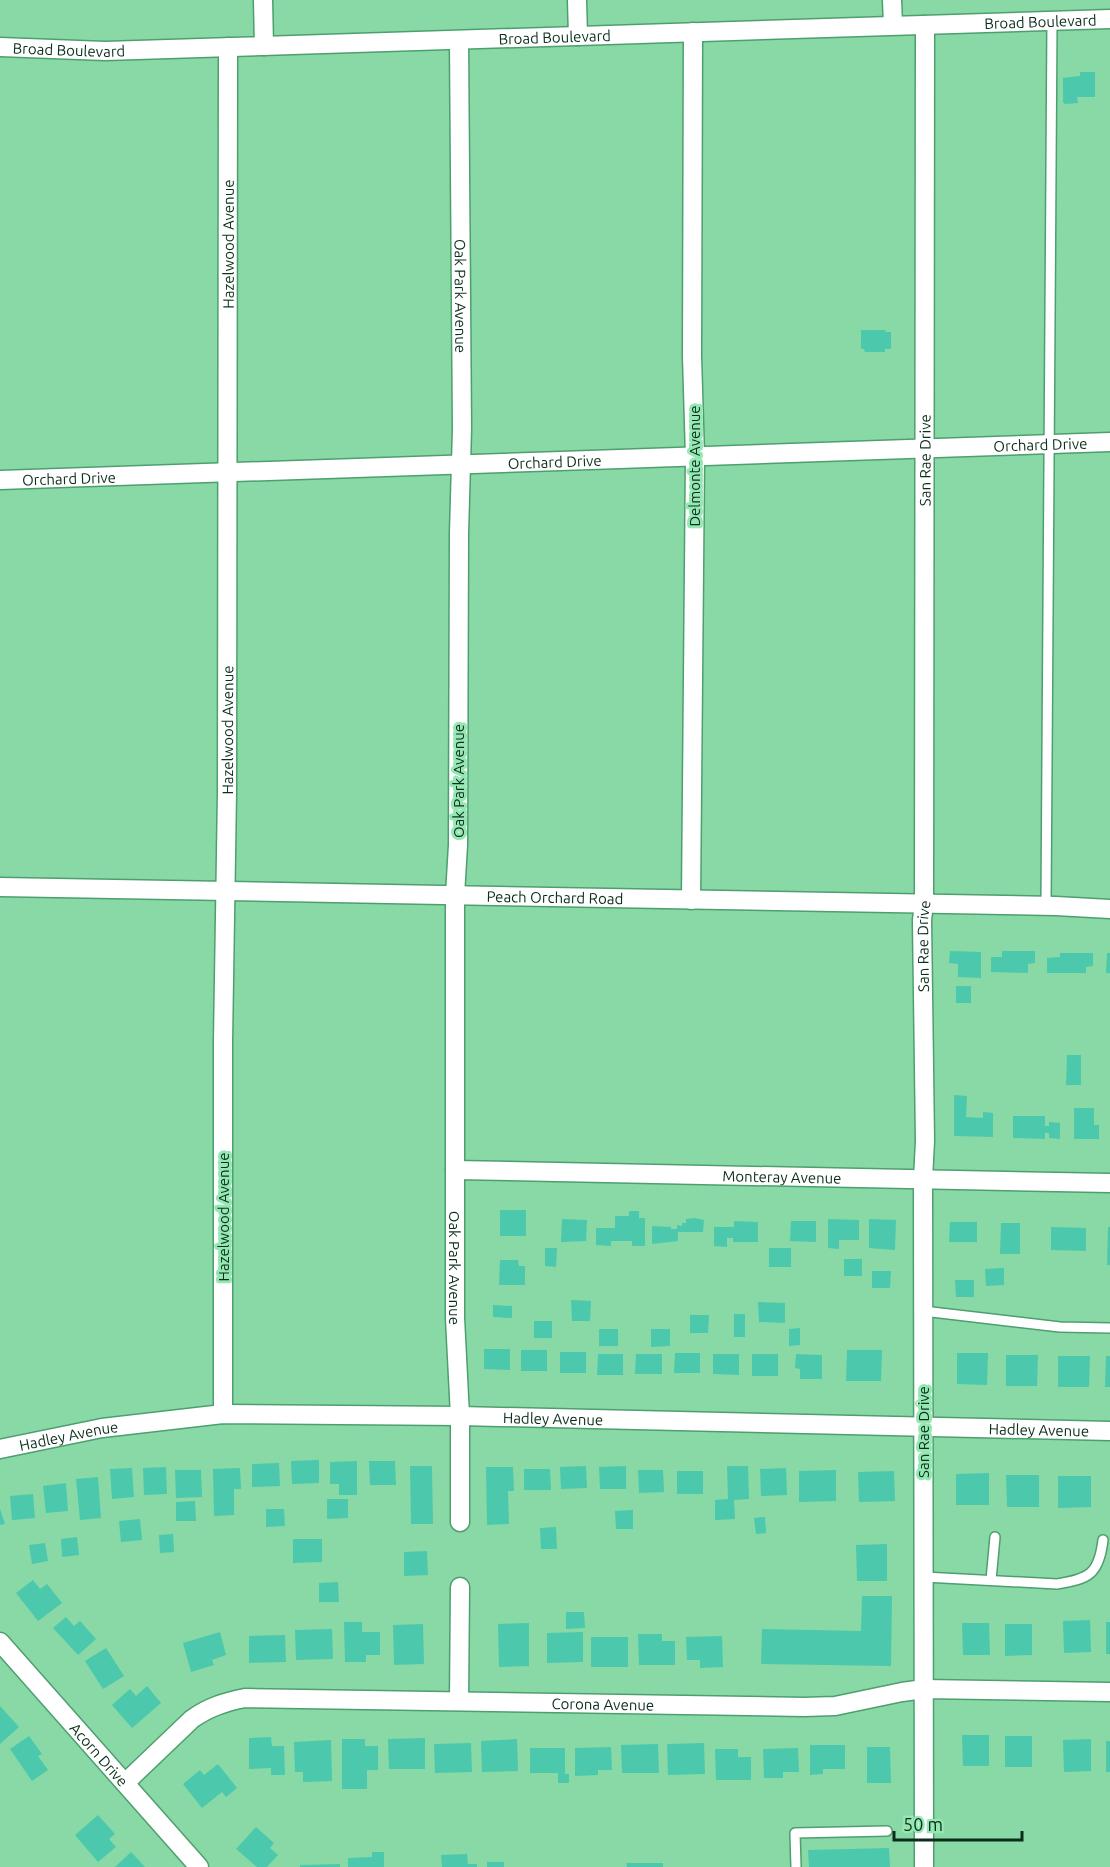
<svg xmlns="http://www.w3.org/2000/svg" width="1110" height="1867" font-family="Ubuntu,sans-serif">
	<rect width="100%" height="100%" fill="#88d9a6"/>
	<g fill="#4cc8ac">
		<polygon points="1080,72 1095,72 1095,97 1077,97 1078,103 1065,104 1063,102 1063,78 1080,76"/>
		<polygon points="861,330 885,330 886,332 891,332 891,349 885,349 885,352 865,352 864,349 861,349"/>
		<polygon points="950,951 981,952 981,978 958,977 958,964 949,963"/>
		<polygon points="1002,951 1035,951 1035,963 1028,964 1028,973 991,972 991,957 1002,957"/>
		<polygon points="1060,953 1093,953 1093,966 1086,967 1086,973 1047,973 1047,958 1060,957"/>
		<polygon points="1107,953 1110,953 1110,973 1106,973"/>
		<rect x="956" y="986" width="15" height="17"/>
		<polygon points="1067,1055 1081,1055 1081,1085 1066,1085"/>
		<polygon points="954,1095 967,1096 966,1117 983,1118 983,1112 993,1113 993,1137 954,1136"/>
		<polygon points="1074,1108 1094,1108 1094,1125 1099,1125 1099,1139 1074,1139"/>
		<polygon points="1013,1116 1045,1116 1045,1126 1049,1126 1049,1122 1060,1123 1060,1139 1049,1138 1049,1133 1045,1133 1045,1139 1013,1138"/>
		<rect x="500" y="1210" width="26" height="26"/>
		<polygon points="629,1211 639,1211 639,1218 645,1218 645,1246 632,1246 632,1241 611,1241 611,1246 596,1245 596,1228 615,1228 615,1216 629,1216"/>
		<polygon points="694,1218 704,1220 703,1232 678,1232 678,1241 652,1244 652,1226 671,1227 671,1229 677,1229 677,1225 682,1226 682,1223 686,1223 686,1219"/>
		<polygon points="562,1219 587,1220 586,1241 561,1242"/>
		<polygon points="828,1219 859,1220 859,1240 839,1240 839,1249 828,1248"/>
		<polygon points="869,1219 896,1220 895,1250 869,1248"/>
		<polygon points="734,1221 758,1222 758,1242 733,1242 733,1238 727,1238 727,1247 714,1246 714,1227 734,1227"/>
		<polygon points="791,1221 816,1221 816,1242 790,1241"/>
		<polygon points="950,1222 977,1222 977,1242 949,1242"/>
		<polygon points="1001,1223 1020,1223 1020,1254 1000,1254"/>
		<polygon points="1051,1227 1086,1228 1086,1251 1051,1250"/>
		<polygon points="1108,1227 1110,1227 1110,1265 1107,1265"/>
		<polygon points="545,1248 557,1248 556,1267 545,1266"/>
		<rect x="769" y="1248" width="22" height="19"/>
		<rect x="844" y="1259" width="18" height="17"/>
		<polygon points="500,1260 518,1260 519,1266 525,1266 525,1285 499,1285"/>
		<polygon points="1004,1268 1004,1285 986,1286 985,1269"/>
		<polygon points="872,1271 891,1271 890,1288 872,1288"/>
		<polygon points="955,1280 974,1280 974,1297 956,1297"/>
		<polygon points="571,1300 591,1301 590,1321 572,1321"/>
		<polygon points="758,1302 785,1303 785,1323 759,1322"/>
		<polygon points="493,1305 512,1306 512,1318 493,1317"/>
		<rect x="734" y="1314" width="11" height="23"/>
		<polygon points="690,1315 709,1315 708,1333 690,1333"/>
		<rect x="534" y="1321" width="18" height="17"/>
		<polygon points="800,1328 800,1345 789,1346 789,1329"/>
		<rect x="599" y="1329" width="19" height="17"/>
		<polygon points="651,1329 670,1329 670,1346 651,1347"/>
		<polygon points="484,1349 510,1349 510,1370 484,1369"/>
		<rect x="521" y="1350" width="26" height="21"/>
		<polygon points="847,1350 882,1350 881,1381 846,1381"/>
		<rect x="560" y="1352" width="26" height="21"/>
		<polygon points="675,1353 700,1353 700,1373 674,1373"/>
		<polygon points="957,1353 988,1353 987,1385 957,1384"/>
		<polygon points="598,1354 623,1354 623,1375 597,1375"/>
		<polygon points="636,1354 662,1354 662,1374 635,1374"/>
		<polygon points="713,1354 739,1354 739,1375 713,1374"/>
		<rect x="752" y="1354" width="26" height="22"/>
		<polygon points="796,1354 822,1355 822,1379 800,1379 800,1369 795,1368"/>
		<polygon points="1006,1355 1038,1355 1037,1386 1006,1386"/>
		<polygon points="1058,1356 1090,1356 1089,1387 1058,1387"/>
		<polygon points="1106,1356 1110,1356 1110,1387 1105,1387"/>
		<polygon points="319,1460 319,1483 292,1484 291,1461"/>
		<polygon points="357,1461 357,1495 339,1495 339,1484 330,1484 330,1462"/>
		<polygon points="369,1461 395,1461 396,1485 370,1485"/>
		<polygon points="279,1463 280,1486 252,1487 252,1464"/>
		<polygon points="410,1466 432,1466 433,1524 411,1524"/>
		<polygon points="586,1466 587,1488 561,1489 560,1467"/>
		<polygon points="626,1466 626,1489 600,1489 599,1467"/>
		<polygon points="727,1466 748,1466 749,1499 734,1500 735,1519 715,1520 715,1500 728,1499"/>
		<polygon points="166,1467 167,1494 144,1495 143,1468"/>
		<polygon points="486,1467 513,1467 514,1491 508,1491 509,1524 487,1525"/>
		<polygon points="132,1468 134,1497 112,1499 110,1469"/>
		<polygon points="240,1468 241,1489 234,1489 234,1515 214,1516 213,1469"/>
		<polygon points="786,1468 787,1495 761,1496 760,1469"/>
		<polygon points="524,1469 550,1469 551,1490 524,1490"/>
		<polygon points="175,1470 201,1470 202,1497 176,1498"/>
		<polygon points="638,1470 663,1470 664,1492 639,1493"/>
		<polygon points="836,1470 836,1501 799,1502 799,1471"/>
		<rect x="677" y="1471" width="26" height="23"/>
		<polygon points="894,1471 895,1501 859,1502 858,1472"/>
		<polygon points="989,1473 989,1505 956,1505 956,1474"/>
		<polygon points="1006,1475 1039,1475 1039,1507 1007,1507"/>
		<polygon points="1058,1476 1091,1476 1091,1507 1058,1508"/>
		<polygon points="98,1477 101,1518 80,1520 76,1479"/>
		<polygon points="66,1483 68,1511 46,1513 43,1486"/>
		<polygon points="33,1494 35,1518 12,1520 10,1496"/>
		<polygon points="327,1499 348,1499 348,1518 327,1519"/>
		<polygon points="195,1501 196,1521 176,1521 176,1502"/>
		<polygon points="0,1509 5,1524 0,1525"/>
		<polygon points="266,1509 284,1509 285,1526 266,1527"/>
		<polygon points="633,1510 633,1529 616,1529 615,1511"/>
		<polygon points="765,1517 766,1533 756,1534 754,1518"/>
		<polygon points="140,1519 142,1540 121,1542 119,1521"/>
		<polygon points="556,1527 557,1549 541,1549 540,1528"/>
		<polygon points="173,1534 174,1552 160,1553 159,1535"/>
		<polygon points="77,1537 79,1555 62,1557 61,1539"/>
		<polygon points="293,1539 322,1539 322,1562 293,1563"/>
		<polygon points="45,1543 48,1561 32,1564 29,1545"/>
		<polygon points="887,1544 887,1581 857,1581 856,1545"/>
		<polygon points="427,1551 428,1575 404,1576 404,1552"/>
		<polygon points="33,1580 40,1589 47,1584 62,1603 38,1621 16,1593"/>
		<polygon points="338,1582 339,1602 319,1602 319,1583"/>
		<polygon points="862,1596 892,1596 891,1666 761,1664 762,1629 861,1631"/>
		<polygon points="566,1612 584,1612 585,1628 566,1629"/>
		<polygon points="66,1617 74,1626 80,1621 96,1639 78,1655 53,1628"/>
		<polygon points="1090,1620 1091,1652 1064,1653 1063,1621"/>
		<polygon points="344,1622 362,1622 362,1632 380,1632 380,1655 366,1655 366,1662 345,1662"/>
		<rect x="1106" y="1622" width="4" height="32"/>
		<polygon points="529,1623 529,1666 499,1667 498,1624"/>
		<polygon points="962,1623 989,1623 990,1655 963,1655"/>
		<polygon points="423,1624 424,1664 394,1665 393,1625"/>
		<polygon points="1005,1624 1032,1624 1032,1655 1005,1656"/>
		<polygon points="332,1629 333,1659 296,1660 295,1630"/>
		<polygon points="220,1632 226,1655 212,1660 214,1665 191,1672 183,1643"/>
		<polygon points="583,1632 583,1662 547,1663 547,1633"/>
		<polygon points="638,1634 662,1634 662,1641 675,1641 675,1665 639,1665"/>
		<polygon points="285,1635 286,1662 249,1663 249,1636"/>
		<polygon points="722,1636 723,1667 700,1668 700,1660 687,1660 686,1637"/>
		<rect x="591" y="1637" width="37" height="30"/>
		<polygon points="106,1648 124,1676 103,1689 85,1661"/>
		<polygon points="147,1686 161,1703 132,1728 112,1705 130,1689 136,1696"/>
		<polygon points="0,1706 19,1727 0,1744"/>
		<polygon points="962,1735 989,1735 989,1766 963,1766"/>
		<polygon points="29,1736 42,1754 38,1756 48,1770 32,1781 10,1749"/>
		<rect x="1005" y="1736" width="27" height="31"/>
		<polygon points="271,1737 272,1746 284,1746 285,1775 271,1775 271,1768 249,1769 249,1738"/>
		<polygon points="425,1738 425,1769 389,1769 388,1739"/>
		<polygon points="342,1739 365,1739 365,1746 378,1746 378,1770 367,1770 367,1789 342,1789"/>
		<polygon points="517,1739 518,1771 482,1772 481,1741"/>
		<polygon points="1091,1739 1091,1771 1064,1772 1063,1740"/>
		<polygon points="331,1740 332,1781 303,1782 303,1772 295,1772 294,1742"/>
		<rect x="1106" y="1741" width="4" height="31"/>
		<polygon points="471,1743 472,1772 435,1773 434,1744"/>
		<polygon points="704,1743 705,1774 668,1775 667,1744"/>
		<polygon points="658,1744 659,1773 622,1773 621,1745"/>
		<polygon points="810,1745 845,1745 845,1769 823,1769 823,1774 810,1775"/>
		<polygon points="611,1747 612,1770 598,1770 598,1775 575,1776 575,1748"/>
		<polygon points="867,1747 890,1747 891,1783 867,1783"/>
		<polygon points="530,1748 565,1748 565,1774 569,1774 569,1783 558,1783 558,1773 530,1773"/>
		<polygon points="798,1748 799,1772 783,1772 783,1778 764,1778 763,1749"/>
		<polygon points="715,1749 738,1749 738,1757 751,1757 751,1780 716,1780"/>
		<polygon points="218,1764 237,1788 226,1797 222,1792 202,1808 183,1784 200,1770 204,1775"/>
		<polygon points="98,1815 115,1834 109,1839 116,1847 98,1862 75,1835"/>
		<polygon points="256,1827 274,1843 270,1848 278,1855 267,1867 257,1867 236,1849"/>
		<polygon points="889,1848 890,1867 809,1867 808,1850"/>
		<polygon points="131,1852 145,1867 115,1867"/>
		<polygon points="372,1852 384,1852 384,1867 348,1867 348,1858 372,1857"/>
		<polygon points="467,1854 468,1864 477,1864 477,1867 442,1867 441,1855"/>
		<rect x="487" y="1862" width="17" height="5"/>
		<polygon points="626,1863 663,1863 663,1867 627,1867"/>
		<polygon points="340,1864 340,1867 300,1867 300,1865"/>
	</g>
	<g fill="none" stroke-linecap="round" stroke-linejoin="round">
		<g stroke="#4e9f6f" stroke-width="12">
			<g id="service">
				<polyline points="1046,906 1052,21"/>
				<polyline points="923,1311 1060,1327 1110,1328"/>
				<path d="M924 1577 1057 1584C1089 1579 1099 1574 1103 1540"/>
				<polyline points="991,1580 995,1537"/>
				<polyline points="796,1867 795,1833 887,1831"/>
			</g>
		</g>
		<g stroke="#4e9f6f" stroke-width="21">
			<g id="minor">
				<polyline points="263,0 264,46"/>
				<polyline points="577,0 578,36"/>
				<polyline points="892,0 893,25"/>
				<path id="s1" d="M459 41 462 429 459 533 458 845 455 895V1318L460 1416V1522"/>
				<path id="s2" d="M0 47 105 51 1110 19"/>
				<path id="s3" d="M0 480C370 470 740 453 1110 442"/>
				<path id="s4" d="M0 887 1056 906 1110 909"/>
				<polyline points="691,900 695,457 692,356 693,32"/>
				<path id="s5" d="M455 1170 1110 1183"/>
				<path id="s6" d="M223 1414V1041L227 792 228 47"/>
				<path id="s7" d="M0 1449 102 1428 223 1414 460 1416 1110 1431"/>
				<path id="s8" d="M0 1642 199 1867"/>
				<polyline points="459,1701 460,1587"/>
				<path id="s9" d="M125 1783 192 1719C209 1707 225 1702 245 1698L804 1707 835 1706 902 1692 924 1689 1110 1692"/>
				<path id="s10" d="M924 1867 923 1179 925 1141 922 920 924 904 925 25"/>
			</g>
		</g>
		<use href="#service" stroke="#fff" stroke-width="9"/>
		<use href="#minor" stroke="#fff" stroke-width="18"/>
	</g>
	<g text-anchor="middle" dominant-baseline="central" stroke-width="6" stroke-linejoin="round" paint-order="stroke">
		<g font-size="15" fill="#0b2e1a" stroke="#95e7b3">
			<text stroke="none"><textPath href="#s2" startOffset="1041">Broad Boulevard</textPath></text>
			<text stroke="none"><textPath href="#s2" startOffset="555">Broad Boulevard</textPath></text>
			<text stroke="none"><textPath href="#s2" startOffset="69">Broad Boulevard</textPath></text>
			<text stroke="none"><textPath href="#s6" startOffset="1170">Hazelwood Avenue</textPath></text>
			<text stroke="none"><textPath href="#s1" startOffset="255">Oak Park Avenue</textPath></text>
			<text stroke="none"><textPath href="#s3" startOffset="1041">Orchard Drive</textPath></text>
			<text stroke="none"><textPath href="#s3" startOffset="555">Orchard Drive</textPath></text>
			<text stroke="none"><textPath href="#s10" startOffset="1407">San Rae Drive</textPath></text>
			<text transform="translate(694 466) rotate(-90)">Delmonte Avenue</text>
			<text stroke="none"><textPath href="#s3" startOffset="69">Orchard Drive</textPath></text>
			<text stroke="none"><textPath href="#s6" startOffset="684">Hazelwood Avenue</textPath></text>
			<text transform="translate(458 781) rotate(-90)">Oak Park Avenue</text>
			<text stroke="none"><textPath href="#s4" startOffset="555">Peach Orchard Road</textPath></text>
			<text stroke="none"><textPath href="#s10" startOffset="921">San Rae Drive</textPath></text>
			<text stroke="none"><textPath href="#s5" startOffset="327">Monteray Avenue</textPath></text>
			<text transform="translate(223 1217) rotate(-90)">Hazelwood Avenue</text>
			<text stroke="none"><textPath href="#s1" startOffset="1227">Oak Park Avenue</textPath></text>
			<text stroke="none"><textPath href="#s7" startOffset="556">Hadley Avenue</textPath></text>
			<text stroke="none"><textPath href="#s7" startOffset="1042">Hadley Avenue</textPath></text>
			<text transform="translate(923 1432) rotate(-90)">San Rae Drive</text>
			<text stroke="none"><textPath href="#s7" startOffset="70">Hadley Avenue</textPath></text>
			<text stroke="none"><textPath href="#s9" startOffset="508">Corona Avenue</textPath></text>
			<text stroke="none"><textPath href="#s8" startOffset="150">Acorn Drive</textPath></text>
		</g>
	</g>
	<path d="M894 1831v9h128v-9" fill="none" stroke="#0b2e1a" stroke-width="3"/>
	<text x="903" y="1831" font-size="18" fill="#0b2e1a" stroke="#95e7b3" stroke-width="4.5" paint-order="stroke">50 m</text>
</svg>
